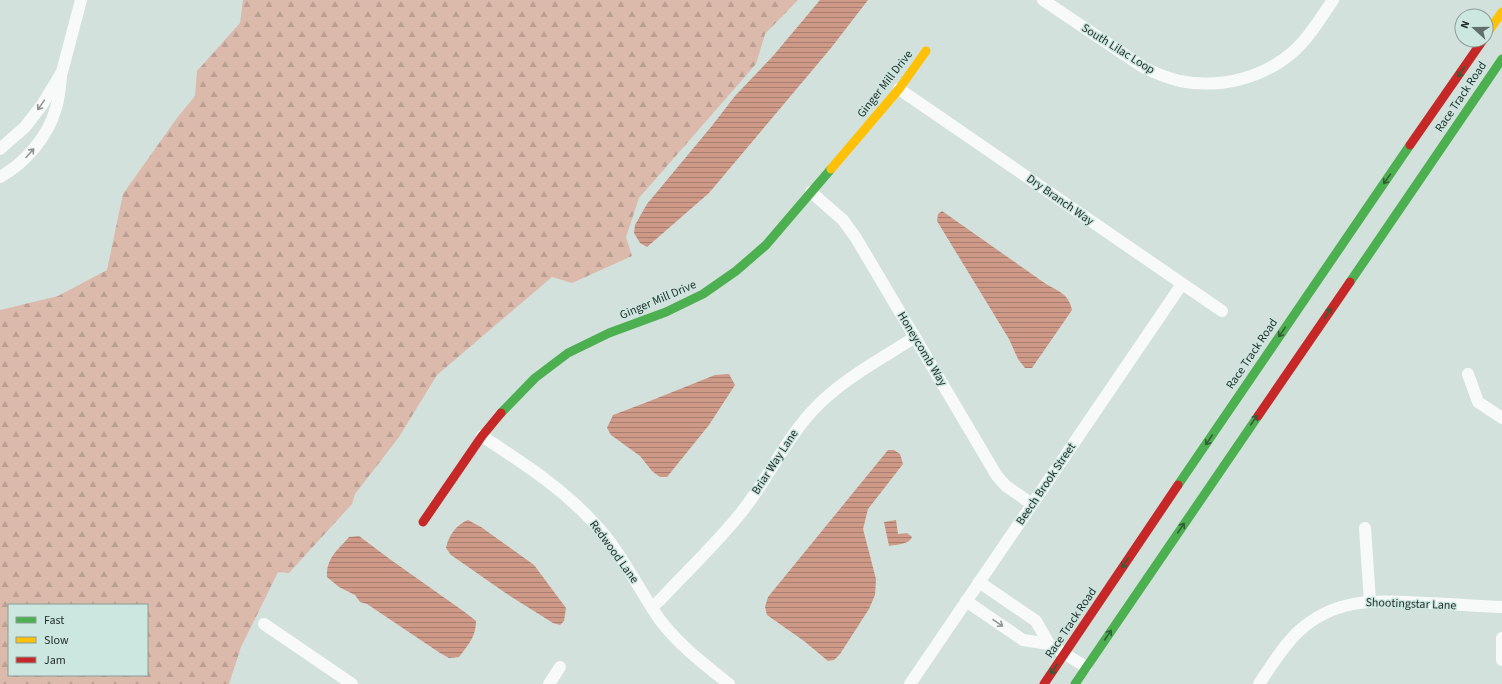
<svg xmlns="http://www.w3.org/2000/svg" width="1502" height="684" font-family="'Source Sans 3',sans-serif">
	<defs>
		<pattern id="forest-firs" width="22" height="20" patternUnits="userSpaceOnUse"><rect width="22" height="20" fill="#dbb9ab"/><path d="M5 1l3.5 6h-7zM16 11l3.5 6h-7z" fill="#bc9f93"/></pattern>
		<pattern id="water-rules" width="6" height="5" patternUnits="userSpaceOnUse"><rect width="6" height="5" fill="#ce9987"/><path d="M0 2.5h6" fill="none" stroke="#a77d6f"/></pattern>
	</defs>
	<rect width="100%" height="100%" fill="#d2e1dc"/>
	<path fill="url(#forest-firs)" fill-rule="evenodd" d="M243 0H798L765 34 756 64 639 198 626 237 632 256 572 283 552 277 437 375 399 437 355 494 352 504 289 573 278 572 241 647 229 684H0V310L58 296 107 270 123 194 177 118 195 96 197 71 240 23ZM9 605H147V675H9Z"/>
	<g fill="url(#water-rules)">
		<polygon points="820,0 868,0 831,48 709,193 647,247 640,243 634,233 635,225 647,204 711,127 735,96 773,56"/>
		<path d="M942 211 1046 284C1058 291 1069 294 1072 310L1032 368H1025L1018 359 1009 339 937 221 938 214Z"/>
		<polygon points="729,374 735,385 709,425 667,477 660,477 652,471 640,456 611,435 607,428 613,415 650,401 715,375"/>
		<polygon points="888,450 894,450 900,454 903,464 868,509 863,529 876,579 875,595 869,609 840,654 834,660 828,661 804,641 767,615 765,607 768,597"/>
		<path d="M468 520 481 527 534 565 566 608 564 621 560 625 553 623 507 594 451 555 446 548C448 536 457 524 468 520Z"/>
		<path d="M896 520 898 534 907 533 912 537C909 545 897 544 889 546L884 522Z"/>
		<path d="M359 536 391 560 466 613 476 621C476 637 468 645 459 657L449 658 440 653 367 604 360 602 355 595 339 587 327 577C326 558 338 550 349 537Z"/>
	</g>
	<g fill="none" stroke-linecap="round" stroke-linejoin="round">
		<g stroke="#f8fafa" stroke-width="12">
			<path d="M1043 0 1143 67C1155 73 1167 78 1180 81 1220 89 1264 78 1294 51 1310 37 1321 17 1333 0"/>
			<polyline points="899,89 1222,311"/>
			<polyline points="0,149 25,127 42,105 62,72 81,0"/>
			<path d="M0 177C25 163 48 137 56 108 59 99 60 87 61 77"/>
			<polyline points="811,192 843,220 856,238 997,476 1006,486 1032,504"/>
			<polyline points="1468,374 1478,402 1502,418"/>
			<path d="M482 436C521 462 561 487 593 522 621 551 637 587 660 620 679 645 704 664 729 684"/>
			<polyline points="1365,528 1370,601"/>
			<polyline points="979,582 1036,621 1049,644"/>
			<polyline points="966,601 1023,640 1049,644 1086,667"/>
			<path d="M652 607 661 599C689 569 719 541 744 509 771 474 788 434 820 403 848 376 883 358 915 337"/>
			<polyline points="264,624 352,684"/>
			<polyline points="1502,638 1502,660"/>
			<polyline points="549,684 560,667"/>
			<polyline points="910,684 1182,284"/>
			<path d="M1259 684C1271 666 1283 646 1299 631 1337 596 1379 601 1426 603 1451 604 1477 606 1502 607"/>
		</g>
		<g stroke="#4caf50" stroke-width="9">
			<polyline points="1350,282 1502,59"/>
			<polyline points="501,413 535,378 568,353 609,333 666,312 703,294 736,271 766,245 831,169"/>
			<polyline points="1178,485 1410,145"/>
			<polyline points="1075,684 1258,416"/>
		</g>
		<g stroke="#ffc107" stroke-width="9">
			<polyline points="1486,35 1502,12"/>
			<polyline points="831,169 899,89 926,51"/>
		</g>
		<g stroke="#c62828" stroke-width="9">
			<polyline points="1410,145 1483,40"/>
			<polyline points="1258,416 1350,282"/>
			<polyline points="423,522 482,436 501,413"/>
			<polyline points="1044,684 1178,485"/>
		</g>
	</g>
	<defs><path id="oneway-shaft" d="M-6 0H5M1.5-3L5.5 0L1.5 3" fill="none" stroke-width="1.6" stroke-linecap="round" stroke-linejoin="round"/></defs>
	<g stroke="#335c39">
		<use href="#oneway-shaft" transform="translate(1461 72) rotate(125)"/>
		<use href="#oneway-shaft" transform="translate(1387 179) rotate(125)"/>
		<use href="#oneway-shaft" transform="translate(1328 313) rotate(-56)"/>
		<use href="#oneway-shaft" transform="translate(1282 332) rotate(125)"/>
		<use href="#oneway-shaft" transform="translate(1254 420) rotate(-56)"/>
		<use href="#oneway-shaft" transform="translate(1209 440) rotate(124)"/>
		<use href="#oneway-shaft" transform="translate(1181 528) rotate(-56)"/>
		<use href="#oneway-shaft" transform="translate(1125 563) rotate(124)"/>
		<use href="#oneway-shaft" transform="translate(1108 635) rotate(-56)"/>
		<use href="#oneway-shaft" transform="translate(1054 669) rotate(124)"/>
	</g>
	<g stroke="#8f9594">
		<use href="#oneway-shaft" transform="translate(41 105) rotate(125)"/>
		<use href="#oneway-shaft" transform="translate(30 153) rotate(-48)"/>
		<use href="#oneway-shaft" transform="translate(998 623) rotate(34)"/>
	</g>
	<g text-anchor="middle" dominant-baseline="central" stroke-width="3" stroke-linejoin="round" paint-order="stroke">
		<g font-size="12" fill="#26302d" stroke="#cce7df">
			<text transform="translate(1118 49) rotate(32)">South Lilac Loop</text>
			<text transform="translate(885 84) rotate(-52)">Ginger Mill Drive</text>
			<text transform="translate(1461 97) rotate(-56)">Race Track Road</text>
			<text transform="translate(1060 200) rotate(35)">Dry Branch Way</text>
			<text transform="translate(658 300) rotate(-23)">Ginger Mill Drive</text>
			<text transform="translate(922 349) rotate(59)">Honeycomb Way</text>
			<text transform="translate(1252 354) rotate(-56)">Race Track Road</text>
			<text transform="translate(775 462) rotate(-57)">Briar Way Lane</text>
			<text transform="translate(1046 484) rotate(-56)">Beech Brook Street</text>
			<text transform="translate(614 552) rotate(54)">Redwood Lane</text>
			<text transform="translate(1411 604) rotate(2)">Shootingstar Lane</text>
			<text transform="translate(1071 623) rotate(-56)">Race Track Road</text>
		</g>
	</g>
	<rect x="8" y="604" width="140" height="72" fill="#cce7df" stroke="#8a9e98"/>
	<rect x="16" y="617" width="20" height="6" fill="#4caf50" stroke="#8a9e98"/>
	<text x="44" y="624" font-size="12" fill="#26302d">Fast</text>
	<rect x="16" y="637" width="20" height="6" fill="#ffc107" stroke="#8a9e98"/>
	<text x="44" y="644" font-size="12" fill="#26302d">Slow</text>
	<rect x="16" y="657" width="20" height="6" fill="#c62828" stroke="#8a9e98"/>
	<text x="44" y="664" font-size="12" fill="#26302d">Jam</text>
	<g transform="translate(1474 28) rotate(291)"><circle r="19" fill="#cce7df" stroke="#8a9e98"/>
	<path d="M0-3L7 15L0 10L-7 15Z" fill="#626e6a"/>
	<text y="-6" font-size="11" font-weight="bold" text-anchor="middle" fill="#26302d">N</text>
	</g>
</svg>
